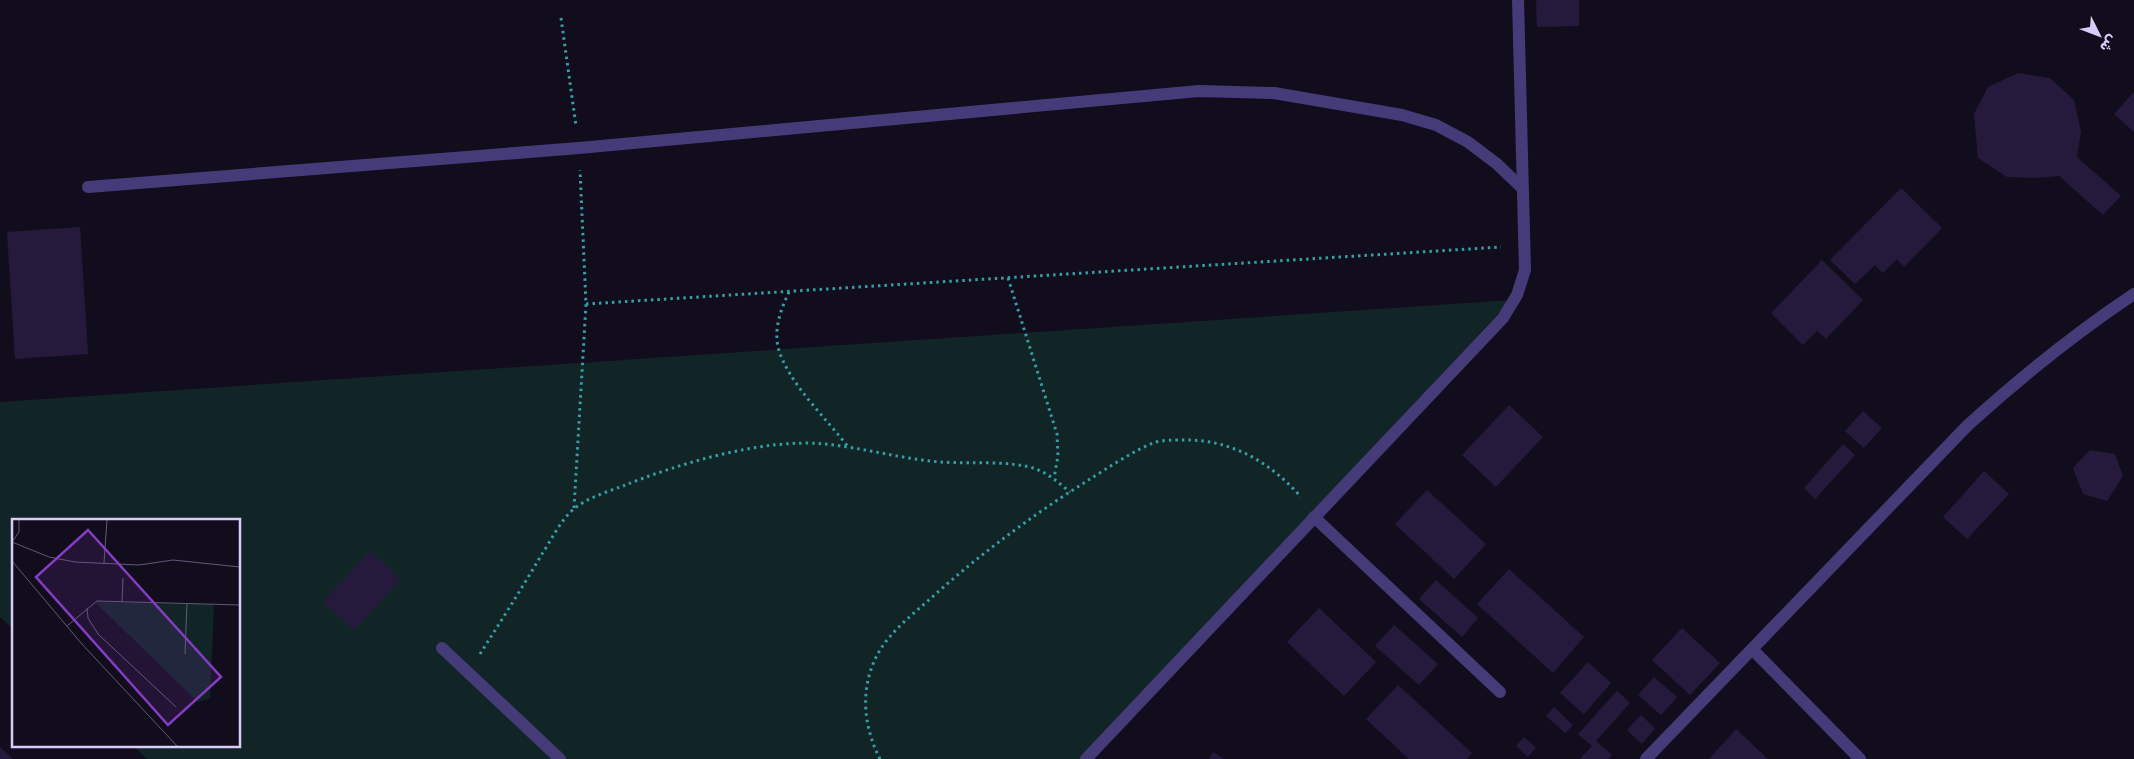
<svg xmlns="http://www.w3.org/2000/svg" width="2134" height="759" font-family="Rubik,Cairo,sans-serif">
	<rect width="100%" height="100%" fill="#120d1d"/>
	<polygon fill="#112426" points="1511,300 1081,759 147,759 132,745 239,745 239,520 14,520 14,630 0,617 0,402"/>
	<g fill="#261a3c">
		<polygon points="1536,0 1579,0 1579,26 1537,27"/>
		<polygon points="2018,73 2050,78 2074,100 2081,132 2077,157 2121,196 2103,215 2059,176 2036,178 2007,177 1978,158 1974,114 1988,87"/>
		<polygon points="2134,92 2134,132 2114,114"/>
		<polygon points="1901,188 1942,228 1904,267 1897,259 1883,273 1875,265 1855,284 1830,260"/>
		<polygon points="80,227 88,354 15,359 7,232"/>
		<polygon points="1822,260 1863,300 1826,339 1817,331 1803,345 1771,313"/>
		<polygon points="1509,405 1543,437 1496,487 1462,455"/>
		<polygon points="1863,411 1882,428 1864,448 1845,431"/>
		<polygon points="1843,444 1855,455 1815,499 1804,488"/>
		<polygon points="2090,450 2115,454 2123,476 2107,501 2083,494 2073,468"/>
		<polygon points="1984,471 2009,494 1967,539 1943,517"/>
		<polygon points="1427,490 1486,544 1454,579 1395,524"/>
		<polygon points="370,551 401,579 354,630 323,602"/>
		<polygon points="1509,569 1584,637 1553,673 1477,604"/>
		<polygon points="1436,580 1478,618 1462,637 1419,599"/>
		<polygon points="1319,608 1376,662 1344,696 1287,642"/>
		<polygon points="1394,625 1438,664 1419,685 1375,646"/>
		<polygon points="1682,628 1720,663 1690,695 1652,660"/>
		<polygon points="1588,662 1611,683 1584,714 1560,693"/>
		<polygon points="1654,677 1677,697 1661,715 1638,695"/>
		<polygon points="1398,685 1472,753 1467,759 1409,759 1366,719"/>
		<polygon points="1617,691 1630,703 1596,741 1612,755 1608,759 1580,759 1592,746 1578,734"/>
		<polygon points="1554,707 1573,725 1565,733 1546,716"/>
		<polygon points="1641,715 1655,728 1642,744 1627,730"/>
		<polygon points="1736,729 1768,759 1709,759"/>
		<polygon points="1524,737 1536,748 1528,757 1516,746"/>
		<polygon points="0,747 13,759 0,759"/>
		<polygon points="1213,752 1224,759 1209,759"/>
	</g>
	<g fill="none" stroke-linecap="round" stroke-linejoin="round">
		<g stroke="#359ea7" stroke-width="3" stroke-dasharray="2.5 4" stroke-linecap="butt">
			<polyline points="561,18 576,126"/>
			<polyline points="1008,278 1057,434 1058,456 1054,478"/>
			<path d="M789 292C781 309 774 328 778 347 787 382 827 419 849 448"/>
			<polyline points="586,304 1501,247"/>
			<polyline points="574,508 586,304 580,170"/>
			<path d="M480 654C501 621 522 588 542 554 552 539 561 519 575 508 589 497 607 492 623 486 680 463 764 438 825 444 864 448 902 459 941 462 969 464 1011 460 1036 469 1049 474 1059 483 1070 492"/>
			<path d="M880 759C862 724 859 682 882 647 894 629 913 614 930 599 979 555 1031 516 1087 481 1106 469 1133 451 1153 443 1161 440 1174 440 1183 440 1231 439 1270 462 1301 497"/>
		</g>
		<g stroke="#463b79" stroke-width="12">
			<polyline points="88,187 579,148 1199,91 1274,93 1402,115 1436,125 1468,142 1497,164 1521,187"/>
			<polyline points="1314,517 1500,692"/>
			<polyline points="442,648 560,759"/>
			<polyline points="1753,650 1860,759"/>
			<polyline points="1086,759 1503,318 1517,295 1525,270 1518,0"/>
			<path d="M1646 759 1968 425C2021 377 2074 334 2134 294"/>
		</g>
	</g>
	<g transform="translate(12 519)">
		<rect width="228" height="228" fill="#120d1d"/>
		<path d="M83 83 202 85 198 179 186 183Z" fill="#112426"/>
		<path fill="none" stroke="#615976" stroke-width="1" d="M0 23 37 38 63 43 127 46 161 41 228 48M0 23 7 13V1M0 42 69 124 165 227M92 44 95 1M110 83 111 59M75 89 76 99 86 115 164 188M55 107 85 82 228 86M173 135 175 84"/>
		<path fill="#843cc5" fill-opacity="0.15" stroke="#843cc5" stroke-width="2.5" d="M76 11 209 158 156 206 24 58Z"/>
		<rect width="228" height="228" fill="none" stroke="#d8ccfb" stroke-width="2.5"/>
	</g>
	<g transform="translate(2099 35) rotate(132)" stroke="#120d1d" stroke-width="4" paint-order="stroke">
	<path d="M0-4L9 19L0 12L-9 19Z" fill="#d8ccfb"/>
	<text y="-8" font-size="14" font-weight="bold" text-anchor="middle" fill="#d8ccfb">ش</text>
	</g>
</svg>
